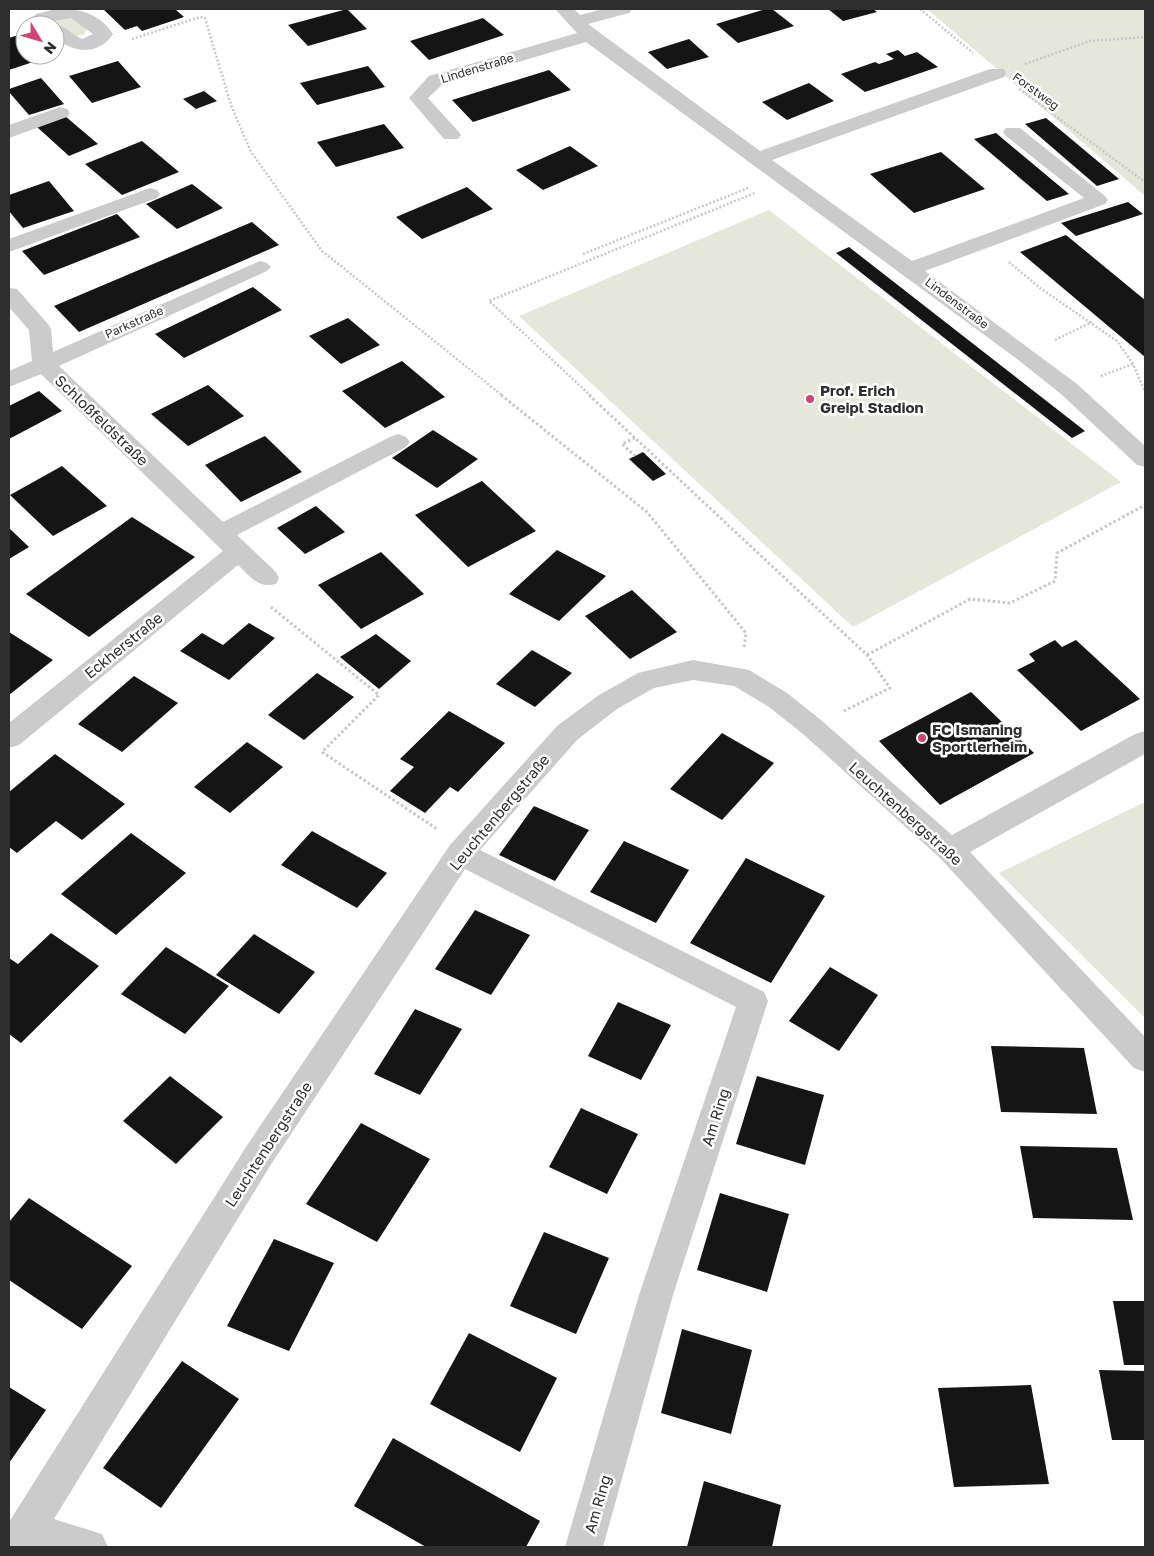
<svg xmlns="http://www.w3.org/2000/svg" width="1154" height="1556" font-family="'Golos Text',sans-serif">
	<rect width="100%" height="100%" fill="#fff"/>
	<g fill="#e5e7db">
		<polygon points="927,9 1145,9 1145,196"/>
		<path d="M64 15 76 19 86 29 85 34C73 39 62 32 56 20Z"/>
		<polygon points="769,210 1121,482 853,627 519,316"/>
		<polygon points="1145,802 1145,1018 999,873"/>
	</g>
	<g fill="#151515">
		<polygon points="103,9 175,9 184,17 142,31 137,26 125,30"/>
		<polygon points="347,9 367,29 308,46 288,25"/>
		<polygon points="766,9 772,9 794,26 738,43 716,24"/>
		<polygon points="828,9 873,9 877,12 843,21"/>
		<polygon points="483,18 504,35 429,60 410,41"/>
		<polygon points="18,35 25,44 25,55 35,55 39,60 9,70 9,38"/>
		<polygon points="689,39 709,57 667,69 648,52"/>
		<polygon points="898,50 905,56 917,52 938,67 865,92 841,74 875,62 879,64 894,59 886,54"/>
		<polygon points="118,61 141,87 92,103 69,76"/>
		<polygon points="368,66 385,87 317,105 300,83"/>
		<polygon points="549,70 571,90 473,122 452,100"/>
		<polygon points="41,78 64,104 29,115 9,92 9,89"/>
		<polygon points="809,83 834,101 787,120 762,102"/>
		<polygon points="204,91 217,101 196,109 183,99"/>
		<polygon points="65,116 98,144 69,156 37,127"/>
		<polygon points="1046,118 1119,179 1097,186 1025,124"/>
		<polygon points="384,124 404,148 336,167 317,142"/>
		<polygon points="996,133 1069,194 1047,201 974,139"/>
		<polygon points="142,141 179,172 122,195 85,164"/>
		<polygon points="570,146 598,166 543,190 516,170"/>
		<polygon points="941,152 985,189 914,213 870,174"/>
		<polygon points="49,181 74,211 23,228 9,211 9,195"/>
		<polygon points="192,184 223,208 177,229 146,204"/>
		<polygon points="467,187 493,209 422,239 396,217"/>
		<polygon points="1128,202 1143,214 1076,236 1061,223"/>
		<polygon points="117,214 140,237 44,275 22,251"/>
		<polygon points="252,222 279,245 79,332 54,306"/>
		<polygon points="1066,235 1145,300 1145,357 1020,252"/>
		<polygon points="849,247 1085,431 1072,438 836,253"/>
		<polygon points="253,287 282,310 184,358 155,334"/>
		<polygon points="348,318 380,345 341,364 309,336"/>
		<polygon points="402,361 445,397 385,428 342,391"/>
		<polygon points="208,385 244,416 188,446 151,414"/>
		<polygon points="39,391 62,411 9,439 9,406"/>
		<polygon points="433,430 478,459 437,488 392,458"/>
		<polygon points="265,436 302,472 241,502 205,465"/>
		<polygon points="643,452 666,474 653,481 629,459"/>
		<polygon points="62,466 107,506 53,536 10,495"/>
		<polygon points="482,481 536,531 468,567 415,515"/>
		<polygon points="316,506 345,532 305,554 277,528"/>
		<polygon points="132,517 195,557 89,637 26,594"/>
		<polygon points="9,528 29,547 9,559"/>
		<polygon points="557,550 606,576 559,621 509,594"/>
		<polygon points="381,552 424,594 361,629 318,585"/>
		<polygon points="632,590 677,632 630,659 585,616"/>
		<polygon points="249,623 275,638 229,680 180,651 202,633 223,645"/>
		<polygon points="9,632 53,660 9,695"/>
		<polygon points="376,634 411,661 379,689 340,657"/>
		<polygon points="1055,640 1062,647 1076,640 1140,699 1081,731 1017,670 1035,661 1029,654"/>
		<polygon points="532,650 572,673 535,707 496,684"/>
		<polygon points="317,673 354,697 304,740 268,715"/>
		<polygon points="134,676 178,703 122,752 78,724"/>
		<polygon points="971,692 1034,753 940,805 879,741"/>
		<polygon points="449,711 505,743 458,792 450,787 425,813 390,791 414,767 400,759"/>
		<polygon points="722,733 774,763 722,820 670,789"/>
		<polygon points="247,742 283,767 230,813 194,787"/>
		<polygon points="55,754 125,804 82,840 56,821 17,853 9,847 9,792"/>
		<polygon points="534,806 589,830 555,881 499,855"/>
		<polygon points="312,831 387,873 357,908 281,865"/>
		<polygon points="131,833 186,873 116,935 61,894"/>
		<polygon points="624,841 689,870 656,923 590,892"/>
		<polygon points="746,858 825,896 771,983 690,943"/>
		<polygon points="475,910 530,935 491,995 435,969"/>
		<polygon points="51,933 99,966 21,1043 9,1034 9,958 18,964"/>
		<polygon points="254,934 315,972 279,1014 216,975"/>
		<polygon points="166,947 229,986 185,1034 121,994"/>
		<polygon points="830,967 878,995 839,1051 789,1021"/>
		<polygon points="618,1002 671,1025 641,1080 588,1056"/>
		<polygon points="415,1009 462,1029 420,1095 374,1074"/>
		<polygon points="991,1046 1084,1048 1097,1114 1001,1112"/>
		<polygon points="170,1076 223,1117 176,1164 123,1121"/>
		<polygon points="757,1076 824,1095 805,1165 736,1144"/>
		<polygon points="581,1108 638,1134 607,1194 549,1167"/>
		<polygon points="361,1123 430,1159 377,1242 306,1204"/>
		<polygon points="1020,1146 1117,1148 1133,1220 1033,1218"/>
		<polygon points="720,1193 789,1214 767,1292 697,1270"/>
		<polygon points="29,1198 132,1266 82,1329 9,1280 9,1222"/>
		<polygon points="544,1232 609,1258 576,1334 510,1306"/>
		<polygon points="274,1239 334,1263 289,1351 227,1326"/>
		<polygon points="1113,1301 1145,1301 1145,1365 1124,1365"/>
		<polygon points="682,1329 752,1350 731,1434 661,1413"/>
		<polygon points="469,1333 557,1378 520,1452 430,1404"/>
		<polygon points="182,1361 239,1399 161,1508 103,1468"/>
		<polygon points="1099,1370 1145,1371 1145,1440 1112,1440"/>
		<polygon points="1031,1385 1049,1484 954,1487 938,1388"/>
		<polygon points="9,1387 46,1410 9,1463"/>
		<polygon points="393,1438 540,1521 526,1547 426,1547 354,1506"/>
		<polygon points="704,1481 781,1505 772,1547 687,1547"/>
	</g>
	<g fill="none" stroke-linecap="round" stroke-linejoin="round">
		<g stroke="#c8c8c8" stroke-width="2.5" stroke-dasharray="2 2" stroke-linecap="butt">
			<polyline points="920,9 973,53"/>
			<polyline points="132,39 200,17 205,18 231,105 251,152 322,251 503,396"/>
			<polyline points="1025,64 1090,41 1145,37"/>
			<polyline points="1019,89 1145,182"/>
			<polyline points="583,254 748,188"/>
			<polyline points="1009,262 1040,288 1117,341 1133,364 1145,392"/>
			<polyline points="1055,340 1092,322"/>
			<polyline points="1101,376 1133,364"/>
			<polyline points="591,396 489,301 755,193"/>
		</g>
		<g stroke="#c8c8c8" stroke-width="3" stroke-dasharray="2.5 2.5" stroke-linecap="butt">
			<polyline points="501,395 647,512 746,633 744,648"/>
			<polyline points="589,395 867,655 890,688 844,711"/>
			<polyline points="635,438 622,444 635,456"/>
			<polyline points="271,607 379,695 322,752 437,829"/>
			<polyline points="867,655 970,599 1010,603 1055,581 1057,553 1145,505"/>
		</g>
		<g fill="#cbcbcb" fill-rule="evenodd">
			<path d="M56 9C80 9 98 12 113 34 98 56 74 53 55 38V25H49C63 22 70 34 82 39L93 34 71 18 42 23 36 22 33 18 36 14Z"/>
			<polygon points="555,9 574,9 580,15 603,9 632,9 629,13 588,24 760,151 990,69 1004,69 1006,73 1004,77 772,160 912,261 1084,198 1006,136 1003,132 1006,128 1020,128 1105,196 1108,200 1105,204 925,271 1077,384 1145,446 1145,467 1137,465 1061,394 1017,359 586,42 443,84 428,98 458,131 461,135 458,139 444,139 409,98 429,76 577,33"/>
			<polygon points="60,107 67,109 70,113 67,117 9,138 9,125"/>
			<polygon points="150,188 157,190 160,194 157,198 9,252 9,239"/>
			<path d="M260 261 267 263 271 267 267 271 59 366 223 522 390 437 398 434 406 437 410 442 406 447 237 535 276 572 279 578 276 584C258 589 250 576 238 565L19 745 9 748V723L223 551 41 374 9 387V371L32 361 29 330 9 307V288L17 289 48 324 51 329 53 352Z"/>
			<polygon points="693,660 749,670 787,693 821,720 952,835 1135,734 1145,731 1145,754 970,852 1145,1037 1145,1072 1134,1068 940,858 803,734 769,707 734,686 693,680 654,688 617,709 577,740 480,850 764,992 768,1001 673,1295 603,1547 565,1547 639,1295 736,1007 465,869 270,1166 54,1519 102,1534 108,1547 9,1547 9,1522 248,1144 450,845 557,726 599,695 638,673"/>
		</g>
	</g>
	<g fill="#d24473" stroke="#fff" stroke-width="2">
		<circle cx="810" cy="399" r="5"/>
		<circle cx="922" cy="738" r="5"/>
	</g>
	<g text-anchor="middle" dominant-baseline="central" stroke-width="5" stroke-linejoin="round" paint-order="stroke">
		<g font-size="12" fill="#2e2e2e" stroke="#fff">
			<text transform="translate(477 68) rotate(-17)">Lindenstraße</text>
			<text transform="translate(1036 91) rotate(36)">Forstweg</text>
			<text transform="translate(957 303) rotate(37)">Lindenstraße</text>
			<text transform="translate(134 322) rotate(-24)">Parkstraße</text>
		</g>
		<g font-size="15" font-weight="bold" fill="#2e2e2e" stroke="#fff" text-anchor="start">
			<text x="820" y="390">Prof. Erich<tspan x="820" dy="17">Greipl Stadion</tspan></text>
			<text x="932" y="729">FC Ismaning<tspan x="932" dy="17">Sportlerheim</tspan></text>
		</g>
		<g font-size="15" fill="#2e2e2e" stroke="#fff">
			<text transform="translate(102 420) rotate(44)">Schloßfeldstraße</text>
			<text transform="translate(123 645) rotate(-39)">Eckherstraße</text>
			<text transform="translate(499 812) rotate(-50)">Leuchtenbergstraße</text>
			<text transform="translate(906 813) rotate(42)">Leuchtenbergstraße</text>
			<text transform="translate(715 1117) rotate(-72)">Am Ring</text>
			<text transform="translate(268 1144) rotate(-57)">Leuchtenbergstraße</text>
			<text transform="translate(597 1504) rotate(-74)">Am Ring</text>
		</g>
	</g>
	<rect width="1154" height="1556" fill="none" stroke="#2e2e2e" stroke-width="20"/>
	<g transform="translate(40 40) rotate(128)"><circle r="24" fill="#ffffff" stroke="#ababab"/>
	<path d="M0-4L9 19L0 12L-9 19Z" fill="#d24473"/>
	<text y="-8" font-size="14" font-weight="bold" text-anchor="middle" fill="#2e2e2e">N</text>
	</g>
</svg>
